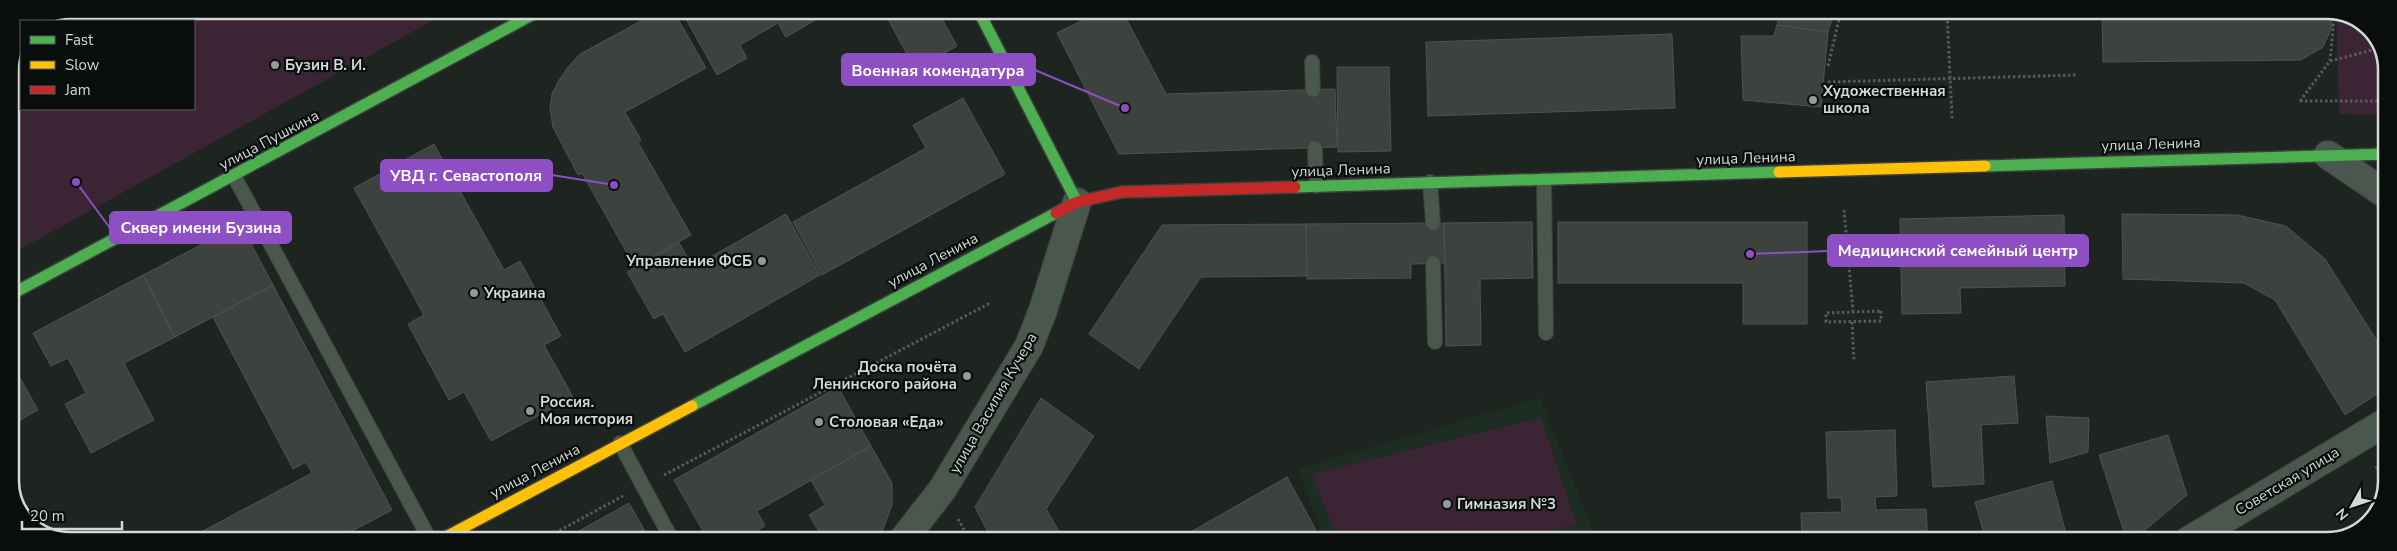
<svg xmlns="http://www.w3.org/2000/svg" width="2397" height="551" font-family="'Nunito Sans',sans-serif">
	<rect width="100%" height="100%" fill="#1e2420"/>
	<polygon fill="#1e2d23" points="1540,398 1597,541 1324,540 1298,469"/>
	<g fill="#3b2433">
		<polygon points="70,10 452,10 10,255 10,70 21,43 21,109 194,109 194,21 43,21"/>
		<polygon points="2336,11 2372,31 2387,66 2387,115 2339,114"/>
		<polygon points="1541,418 1576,523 1525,541 1338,540 1312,474"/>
	</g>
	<g fill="#3e423f" stroke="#4e5350">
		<polygon points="661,10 673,10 706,68 625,112 641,140 638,142 691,235 635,267 582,173 578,175 553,127 550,108 552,94 558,82 568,67 580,54"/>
		<polygon points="681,10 813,10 817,19 786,37 778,23 740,45 747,58 717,75"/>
		<polygon points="883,10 937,10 957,46 915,69"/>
		<polygon points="1101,11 1122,11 1166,94 1335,89 1337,147 1119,154 1057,33"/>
		<polygon points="1781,11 1834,11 1828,32 1777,25"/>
		<polygon points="2102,11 2330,11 2332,27 2323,47 2301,60 2103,62"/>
		<polygon points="1777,25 1828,32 1821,107 1743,100 1741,36 1774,36"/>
		<polygon points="1672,34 1675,108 1428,116 1426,42"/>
		<polygon points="1337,67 1389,67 1391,151 1338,152"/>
		<polygon points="963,98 1005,174 822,275 793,222 926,148 913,125"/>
		<polygon points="434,144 504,270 520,261 561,336 544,345 573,397 491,441 464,392 449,400 408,324 424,315 354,188"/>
		<polygon points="786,214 820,275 685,352 663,314 654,319 627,272 679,243 693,267"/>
		<polygon points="2122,214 2237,215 2286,226 2325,259 2386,355 2386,388 2345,415 2275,300 2244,283 2123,279"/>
		<polygon points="2064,215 2065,286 1960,288 1961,313 1902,314 1900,219"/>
		<polygon points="1532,222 1533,278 1480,279 1481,345 1446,346 1444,223"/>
		<polygon points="1558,222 1807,222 1807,324 1743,324 1743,283 1558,283"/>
		<polygon points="1444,223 1445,263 1411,264 1411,278 1307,279 1306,224"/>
		<polygon points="1306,224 1307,276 1201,277 1139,369 1089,334 1162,225"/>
		<polygon points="228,231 248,238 273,285 175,337 143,275"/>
		<polygon points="143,275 175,337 124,363 154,420 91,453 65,404 86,393 68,358 51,366 33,333"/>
		<polygon points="273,285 392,510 335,540 186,540 312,473 306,462 293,469 213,317"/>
		<polygon points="10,360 38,410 10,426"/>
		<polygon points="2014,376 2018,423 1981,425 1984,484 1933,487 1926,382"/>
		<polygon points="838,387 871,446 757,511 765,526 740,540 708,540 674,480"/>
		<polygon points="1041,398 1094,436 1046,509 1064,540 992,540 975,507"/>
		<polygon points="2046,416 2089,418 2088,452 2050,463"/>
		<polygon points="1895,430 1897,496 1875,497 1876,510 1926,509 1928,541 1802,541 1801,513 1842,512 1841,498 1828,498 1826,432"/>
		<polygon points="2168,435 2187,495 2132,541 2127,541 2099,455"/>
		<polygon points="871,446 892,483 892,505 883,529 875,540 824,540 809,515 825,505 811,480"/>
		<polygon points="2386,460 2386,482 2375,467"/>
		<polygon points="1287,477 1316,530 1297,540 1181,540 1180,538"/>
		<polygon points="10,479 39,529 25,521 10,488"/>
		<polygon points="2052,481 2068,541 1986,541 1975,502"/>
		<polygon points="629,503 650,540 563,540"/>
	</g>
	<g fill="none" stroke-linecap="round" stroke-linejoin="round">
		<g stroke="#3c403d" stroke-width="16">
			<g id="lane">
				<polyline points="1312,62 1313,90"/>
				<polyline points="1315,148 1316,186"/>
				<polyline points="234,176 430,540"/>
				<polyline points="1544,180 1546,333"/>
				<polyline points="1430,182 1433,223"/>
				<polyline points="1433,263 1435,342"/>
				<polyline points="620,443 672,540"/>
			</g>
		</g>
		<g stroke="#3c403d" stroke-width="30">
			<g id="street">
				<polyline points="2328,155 2387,195"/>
				<polyline points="903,540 942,490 1029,346 1043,310 1077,202"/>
				<polyline points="2188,541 2386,422"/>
			</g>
		</g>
		<g stroke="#3c403d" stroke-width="14">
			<g id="fast">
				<polyline points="978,10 1077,202"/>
				<polyline points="1985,166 2387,154"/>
				<polyline points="1295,187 1779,172"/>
				<polyline points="10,295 541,10"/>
				<polyline points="692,406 1056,213"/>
			</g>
		</g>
		<g stroke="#3c403d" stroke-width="14">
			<g id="slow">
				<polyline points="1779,172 1985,166"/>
				<polyline points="440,540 692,406"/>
			</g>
		</g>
		<g stroke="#3c403d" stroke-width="14">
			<polyline id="jam" points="1056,213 1077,202 1122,192 1295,187"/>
		</g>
		<g stroke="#545d57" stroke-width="3" stroke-dasharray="2.5 2.5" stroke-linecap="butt">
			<polyline points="1947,11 1952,118"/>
			<polyline points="119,21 134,10"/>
			<polyline points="2330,61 2380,48"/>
			<polyline points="1828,66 1841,11"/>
			<polyline points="1828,82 2077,75"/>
			<polyline points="2300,101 2330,61 2334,19 2333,11"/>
			<polyline points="2300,101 2387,101"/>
			<polyline points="10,108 21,96"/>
			<polyline points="1844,210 1853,311"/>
			<polygon points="1881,311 1881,321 1826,322 1826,313"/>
			<polyline points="1852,322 1854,360"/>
			<polyline points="664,475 990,303"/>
			<polyline points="958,519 970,540"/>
			<polyline points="542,540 623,496"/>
		</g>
		<use href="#lane" stroke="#49574f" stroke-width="14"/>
		<use href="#street" stroke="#49574f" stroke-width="28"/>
		<use href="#fast" stroke="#4caf50" stroke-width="11"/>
		<use href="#slow" stroke="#ffc107" stroke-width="11"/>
		<use href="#jam" stroke="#c62828" stroke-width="11"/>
	</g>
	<g fill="#949a96" stroke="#090d0b" stroke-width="2">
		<circle cx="275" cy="65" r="5"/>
		<circle cx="1813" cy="100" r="5"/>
		<circle cx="762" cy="261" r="5"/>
		<circle cx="474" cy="293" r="5"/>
		<circle cx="967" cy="376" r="5"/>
		<circle cx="530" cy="411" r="5"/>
		<circle cx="819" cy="422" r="5"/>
		<circle cx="1447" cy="504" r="5"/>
	</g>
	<g text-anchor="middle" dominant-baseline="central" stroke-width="4.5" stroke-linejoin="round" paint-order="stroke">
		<g font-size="15" font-weight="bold" fill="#d3dad5" stroke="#090d0b" text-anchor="start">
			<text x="285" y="65">Бузин В. И.</text>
			<text x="1823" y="91">Художественная<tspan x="1823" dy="17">школа</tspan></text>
			<text x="752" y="261" text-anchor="end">Управление ФСБ</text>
			<text x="484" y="293">Украина</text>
			<text x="957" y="367" text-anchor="end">Доска почёта<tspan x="957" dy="17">Ленинского района</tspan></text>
			<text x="540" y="402">Россия.<tspan x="540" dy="17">Моя история</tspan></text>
			<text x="829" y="422">Столовая «Еда»</text>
			<text x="1457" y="504">Гимназия №3</text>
		</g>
		<g font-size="15" fill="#d3dad5" stroke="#090d0b">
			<text transform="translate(269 140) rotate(-28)">улица Пушкина</text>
			<text transform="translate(2151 144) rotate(-2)">улица Ленина</text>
			<text transform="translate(1746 158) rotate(-2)">улица Ленина</text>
			<text transform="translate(1341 170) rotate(-2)">улица Ленина</text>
			<text transform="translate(933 260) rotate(-28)">улица Ленина</text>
			<text transform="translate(993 403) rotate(-60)">улица Василия Кучера</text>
			<text transform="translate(535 471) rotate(-28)">улица Ленина</text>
			<text transform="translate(2287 481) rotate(-31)">Советская улица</text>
		</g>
	</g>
	<path d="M0 0H2397V551H0ZM70 19H2327A51 51 0 0 1 2378 70V481A51 51 0 0 1 2327 532H70A51 51 0 0 1 19 481V70A51 51 0 0 1 70 19Z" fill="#090d0b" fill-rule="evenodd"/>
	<path fill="none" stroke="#d3dad5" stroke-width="2.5" d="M70 19H2327A51 51 0 0 1 2378 70V481A51 51 0 0 1 2327 532H70A51 51 0 0 1 19 481V70A51 51 0 0 1 70 19Z"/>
	<path fill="none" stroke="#8d4fc3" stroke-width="2" d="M1125 108L1035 70M614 185L552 175M76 182L110 228M1750 254L1828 251"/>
	<g fill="#8d4fc3" stroke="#090d0b" stroke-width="2">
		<circle cx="1125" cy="108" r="5"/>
		<circle cx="614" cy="185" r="5"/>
		<circle cx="76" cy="182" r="5"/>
		<circle cx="1750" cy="254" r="5"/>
	</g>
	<g fill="#8d4fc3" stroke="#8d4fc3" stroke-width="2">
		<rect x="842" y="54" width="193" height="31" rx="5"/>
		<rect x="381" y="160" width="171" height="31" rx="5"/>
		<rect x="110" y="212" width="181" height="31" rx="5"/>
		<rect x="1828" y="235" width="260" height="31" rx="5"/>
	</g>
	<g font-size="16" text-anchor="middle" font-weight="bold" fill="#fff">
		<text x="938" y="76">Военная комендатура</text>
		<text x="466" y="181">УВД г. Севастополя</text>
		<text x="201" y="233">Сквер имени Бузина</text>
		<text x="1958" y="256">Медицинский семейный центр</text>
	</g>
	<rect x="20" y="20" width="175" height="90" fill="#090d0b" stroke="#5a5f5c"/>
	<rect x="30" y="36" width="25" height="8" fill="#4caf50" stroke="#5a5f5c"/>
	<text x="65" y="45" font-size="15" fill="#d3dad5">Fast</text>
	<rect x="30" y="61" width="25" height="8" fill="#ffc107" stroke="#5a5f5c"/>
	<text x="65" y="70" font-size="15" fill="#d3dad5">Slow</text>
	<rect x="30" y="86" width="25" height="8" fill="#c62828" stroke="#5a5f5c"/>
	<text x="65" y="95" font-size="15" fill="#d3dad5">Jam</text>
	<g transform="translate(2352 506) rotate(230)" stroke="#090d0b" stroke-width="4" paint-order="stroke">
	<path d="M0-4L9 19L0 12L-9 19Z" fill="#d3dad5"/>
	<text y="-8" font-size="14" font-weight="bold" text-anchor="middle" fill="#d3dad5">N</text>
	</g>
	<path d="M22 521v8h100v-8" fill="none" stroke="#d3dad5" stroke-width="2.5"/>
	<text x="30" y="521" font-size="15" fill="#d3dad5" stroke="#090d0b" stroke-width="4" paint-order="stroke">20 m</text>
</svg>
